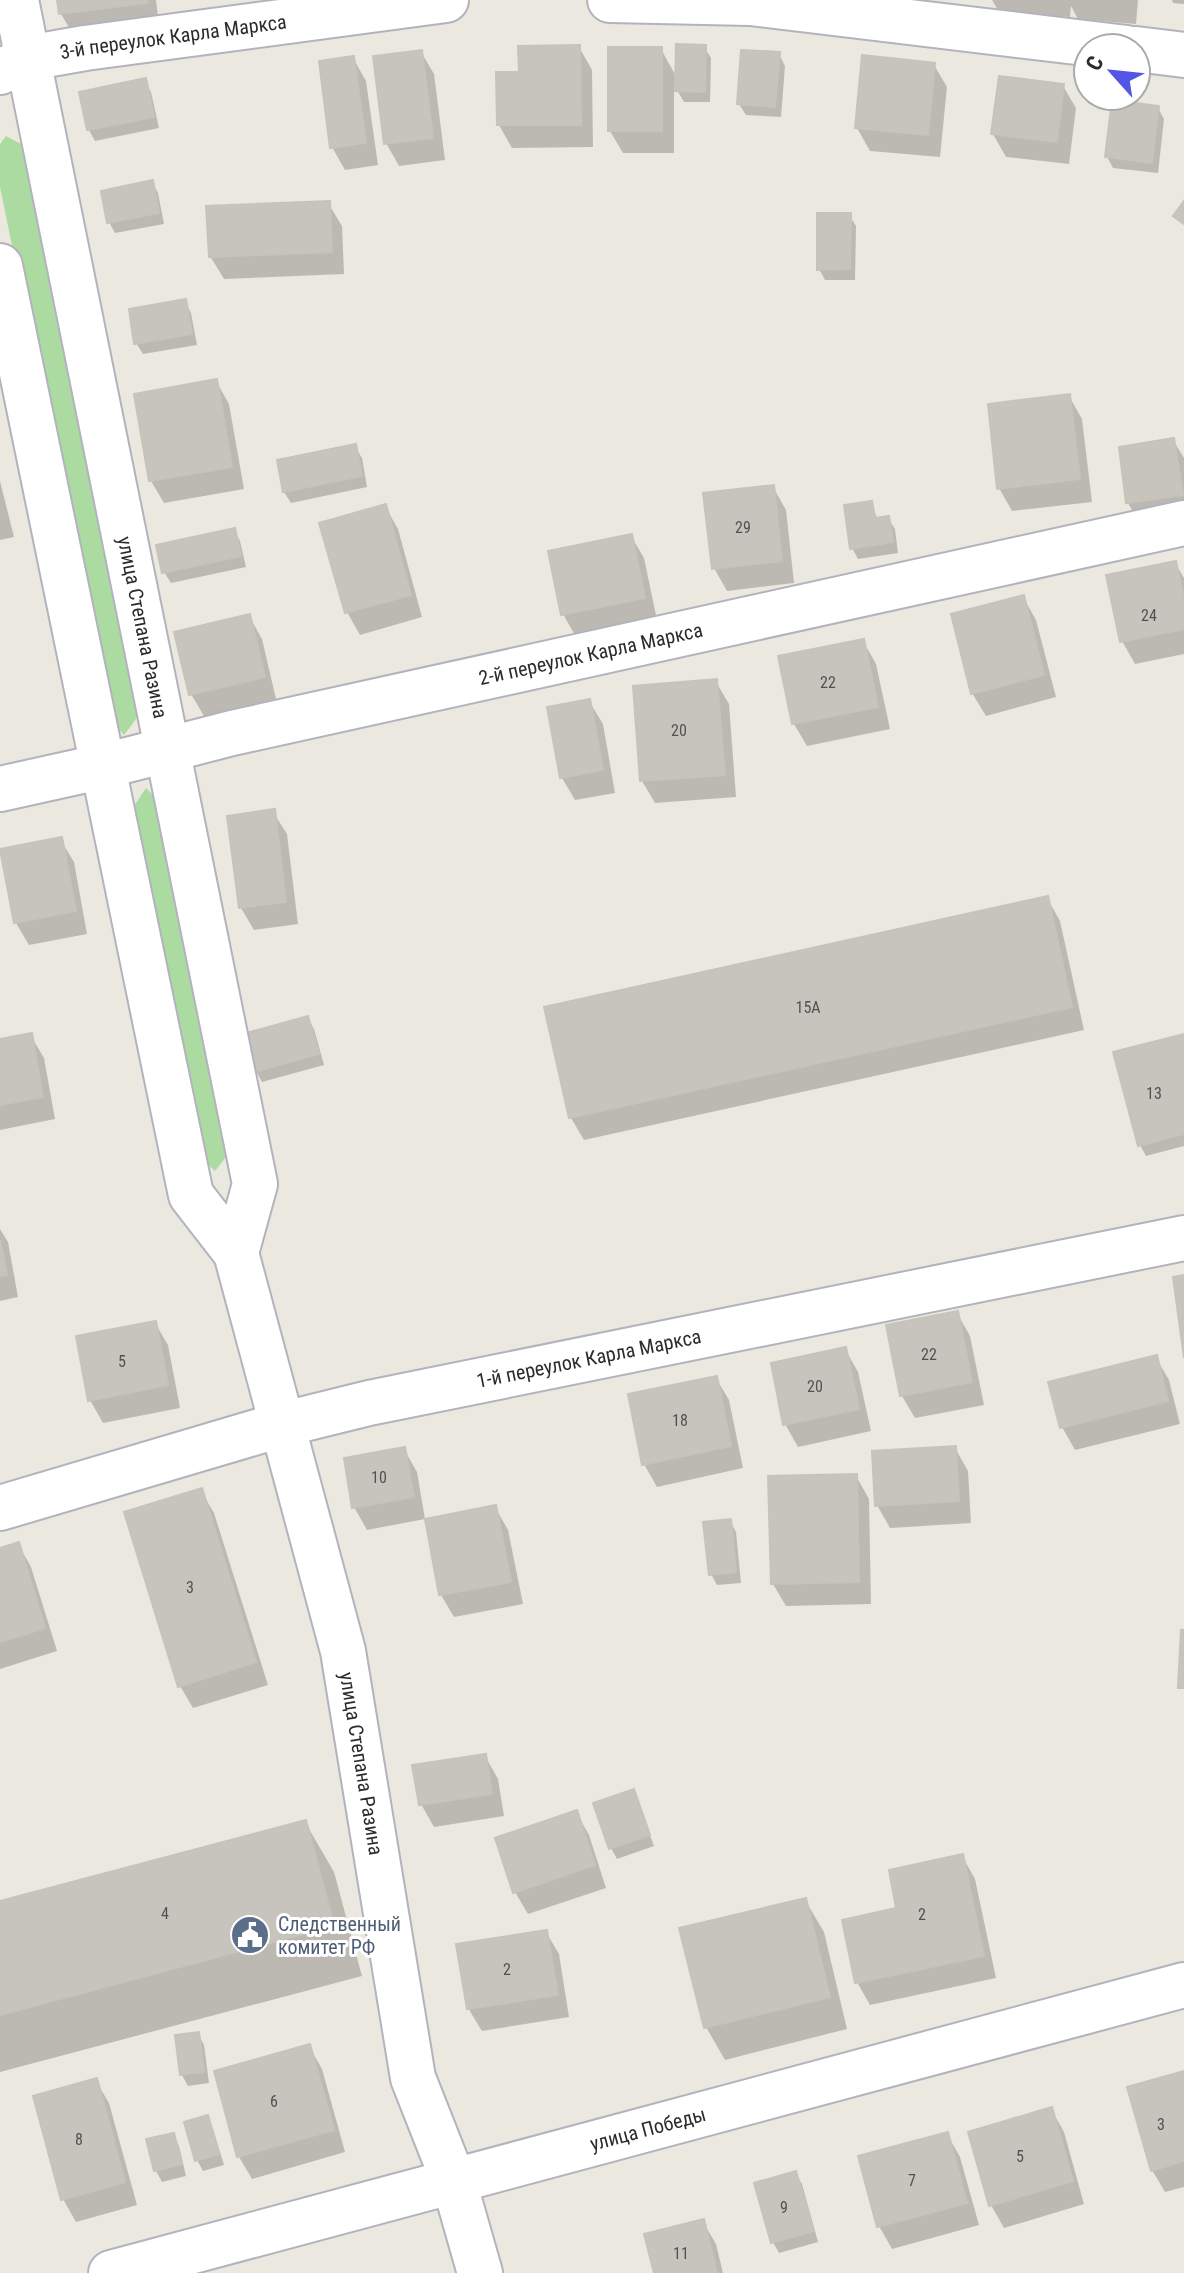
<svg xmlns="http://www.w3.org/2000/svg" width="1184" height="2273" font-family="'Roboto Condensed',sans-serif">
	<rect width="100%" height="100%" fill="#ebe8df"/>
	<g fill="#acdba2">
		<polygon points="6,136 25,146 139,715 124,735 109,718 0,187 0,144"/>
		<polygon points="146,788 161,803 232,1149 215,1171 197,1154 130,812"/>
	</g>
	<g fill="#0003">
		<polygon points="59,0 156,0 159,25 74,36 61,14"/>
		<polygon points="992,0 1138,0 1136,24 1078,19 1071,6 1070,17 998,10"/>
		<polygon points="1172,0 1184,0 1184,4 1173,3"/>
		<polygon points="579,47 592,70 593,147 512,148 499,125 521,74"/>
		<polygon points="704,47 711,58 710,102 684,102 674,85 674,153 623,153 610,131 661,49 677,78"/>
		<polygon points="421,52 434,74 445,160 399,166 386,143"/>
		<polygon points="779,54 785,66 781,117 746,115 739,104"/>
		<polygon points="353,58 366,81 378,165 345,170 332,147"/>
		<polygon points="934,65 947,87 940,157 870,151 857,128"/>
		<polygon points="145,81 151,92 159,128 95,141 89,130"/>
		<polygon points="1063,86 1076,108 1069,164 1006,157 993,134"/>
		<polygon points="1158,108 1164,119 1158,173 1113,168 1107,157"/>
		<polygon points="152,182 158,193 164,224 115,233 109,222"/>
		<polygon points="328,203 342,226 344,274 224,279 210,256"/>
		<polygon points="849,215 856,226 855,280 825,280 819,269"/>
		<polygon points="185,302 191,313 197,345 143,354 136,343"/>
		<polygon points="216,381 229,404 244,489 164,503 151,481 136,395"/>
		<polygon points="1069,396 1082,419 1092,502 1012,511 999,488"/>
		<polygon points="1173,440 1184,458 1184,519 1141,525 1128,503 1121,448"/>
		<polygon points="355,447 362,458 367,487 291,503 284,492"/>
		<polygon points="0,481 14,537 0,540"/>
		<polygon points="773,487 786,510 794,583 727,591 714,568"/>
		<polygon points="871,503 878,520 888,518 895,529 898,553 858,559 852,548"/>
		<polygon points="385,506 398,529 422,617 360,635 347,612"/>
		<polygon points="234,530 240,541 246,567 171,583 164,572"/>
		<polygon points="631,536 644,558 657,620 576,637 563,614"/>
		<polygon points="1175,563 1184,578 1184,654 1135,664 1122,641"/>
		<polygon points="1023,597 1036,620 1056,697 986,716 972,693"/>
		<polygon points="249,616 262,639 276,699 204,716 191,694"/>
		<polygon points="863,641 876,664 890,729 807,746 794,724"/>
		<polygon points="716,682 729,704 736,797 655,803 642,781"/>
		<polygon points="589,701 603,724 615,793 575,800 562,778"/>
		<polygon points="273,812 287,834 298,924 254,930 241,908"/>
		<polygon points="60,839 74,862 87,934 29,945 16,923"/>
		<polygon points="1047,898 1060,921 1084,1030 584,1140 571,1118 547,1009"/>
		<polygon points="307,1018 314,1029 324,1065 262,1082 256,1071"/>
		<polygon points="31,1036 44,1058 55,1119 0,1130 0,1041"/>
		<polygon points="1184,1036 1184,1146 1146,1156 1140,1145"/>
		<polygon points="0,1229 8,1242 18,1297 0,1301"/>
		<polygon points="957,1313 970,1336 984,1405 915,1418 902,1396 888,1327"/>
		<polygon points="155,1323 168,1345 180,1408 103,1423 90,1400"/>
		<polygon points="845,1349 858,1372 871,1431 798,1447 785,1424"/>
		<polygon points="1156,1358 1169,1380 1180,1424 1075,1450 1062,1427"/>
		<polygon points="716,1378 729,1400 743,1468 657,1487 644,1464"/>
		<polygon points="955,1448 968,1471 971,1523 890,1528 877,1505"/>
		<polygon points="404,1449 417,1472 425,1519 367,1530 354,1507"/>
		<polygon points="856,1476 869,1499 871,1604 786,1606 773,1584"/>
		<polygon points="201,1491 214,1513 268,1685 193,1708 180,1686"/>
		<polygon points="495,1507 508,1530 523,1604 454,1617 441,1595 427,1521"/>
		<polygon points="730,1521 736,1532 741,1583 717,1585 711,1574"/>
		<polygon points="18,1544 31,1567 57,1651 0,1669 0,1550"/>
		<polygon points="485,1756 498,1779 504,1816 434,1827 421,1804"/>
		<polygon points="634,1792 654,1846 617,1859 611,1848"/>
		<polygon points="576,1812 589,1835 606,1888 528,1914 515,1892"/>
		<polygon points="305,1822 334,1872 362,1976 0,2072 0,1903"/>
		<polygon points="962,1856 975,1879 996,1978 870,2005 857,1982 899,1909"/>
		<polygon points="805,1900 824,1932 847,2029 725,2060 706,2027"/>
		<polygon points="546,1932 559,1954 569,2017 482,2031 468,2008"/>
		<polygon points="198,2034 204,2045 209,2083 188,2086 182,2075"/>
		<polygon points="309,2046 322,2069 345,2152 252,2179 239,2157 216,2073"/>
		<polygon points="1184,2073 1184,2187 1165,2192 1152,2170"/>
		<polygon points="96,2081 109,2103 137,2205 76,2222 63,2199"/>
		<polygon points="1051,2109 1064,2132 1084,2204 1004,2228 991,2205"/>
		<polygon points="207,2118 213,2129 224,2165 203,2171 197,2160"/>
		<polygon points="947,2134 960,2157 979,2225 892,2249 879,2226"/>
		<polygon points="173,2135 179,2146 186,2176 162,2182 156,2171 149,2141"/>
		<polygon points="795,2173 802,2184 818,2242 779,2253 773,2242"/>
		<polygon points="703,2222 716,2244 723,2273 656,2273"/>
	</g>
	<g fill="#c7c4be" stroke="#c6c4b9" stroke-width="2">
		<polygon points="57,0 147,0 148,3 59,14"/>
		<polygon points="676,44 706,45 705,92 675,91"/>
		<polygon points="580,45 581,125 497,125 496,72 519,72 518,46"/>
		<rect x="608" y="47" width="54" height="84"/>
		<polygon points="422,50 433,138 384,144 373,56"/>
		<polygon points="741,50 780,52 775,107 737,104"/>
		<polygon points="862,55 935,63 928,135 855,128"/>
		<polygon points="354,56 366,143 330,148 319,61"/>
		<polygon points="999,76 1064,84 1057,142 991,134"/>
		<polygon points="146,78 154,117 87,130 79,92"/>
		<polygon points="1112,100 1159,106 1152,163 1105,157"/>
		<polygon points="153,180 159,213 107,223 101,191"/>
		<polygon points="330,201 332,252 209,257 206,206"/>
		<polygon points="1184,201 1184,224 1173,216"/>
		<polygon points="817,213 851,213 850,269 817,270"/>
		<polygon points="186,299 192,334 134,344 129,309"/>
		<polygon points="217,379 232,467 149,481 134,394"/>
		<polygon points="1070,394 1080,479 997,489 988,404"/>
		<polygon points="1174,438 1183,495 1126,503 1119,447"/>
		<polygon points="356,444 362,476 283,492 277,460"/>
		<polygon points="774,485 782,561 712,569 703,493"/>
		<polygon points="872,501 875,518 889,516 893,542 850,549 844,505"/>
		<polygon points="386,504 411,595 345,613 319,523"/>
		<polygon points="235,528 241,556 162,573 156,545"/>
		<polygon points="632,534 645,598 561,615 548,551"/>
		<polygon points="1176,561 1184,601 1184,629 1120,642 1106,575"/>
		<polygon points="1024,595 1044,675 971,694 951,614"/>
		<polygon points="250,614 265,677 189,695 174,632"/>
		<polygon points="864,639 878,707 792,724 778,656"/>
		<polygon points="717,679 725,775 640,781 633,686"/>
		<polygon points="590,699 603,770 560,778 547,707"/>
		<polygon points="275,809 286,902 239,908 227,816"/>
		<polygon points="62,837 76,911 14,923 0,849"/>
		<polygon points="1048,896 1072,1007 569,1118 544,1007"/>
		<polygon points="308,1016 319,1054 254,1072 243,1034"/>
		<polygon points="32,1033 43,1097 0,1105 0,1039"/>
		<polygon points="1184,1034 1184,1134 1138,1146 1113,1052"/>
		<polygon points="0,1240 7,1275 0,1276"/>
		<polygon points="1184,1275 1184,1358 1173,1277"/>
		<polygon points="958,1311 972,1382 900,1396 886,1325"/>
		<polygon points="156,1321 168,1385 88,1401 76,1336"/>
		<polygon points="846,1347 859,1409 783,1425 771,1363"/>
		<polygon points="1157,1355 1168,1401 1060,1428 1048,1382"/>
		<polygon points="717,1376 731,1446 642,1465 628,1394"/>
		<polygon points="956,1446 959,1501 875,1506 872,1451"/>
		<polygon points="405,1447 414,1497 352,1508 344,1458"/>
		<polygon points="857,1474 859,1582 771,1584 768,1476"/>
		<polygon points="202,1488 256,1662 178,1687 124,1512"/>
		<polygon points="496,1505 511,1582 439,1595 425,1519"/>
		<polygon points="731,1519 736,1572 709,1575 703,1522"/>
		<polygon points="19,1542 45,1628 0,1642 0,1548"/>
		<polygon points="1181,1630 1184,1630 1184,1688 1178,1688"/>
		<polygon points="486,1754 492,1794 419,1805 412,1765"/>
		<polygon points="634,1789 650,1835 609,1849 593,1803"/>
		<polygon points="577,1810 595,1865 513,1893 495,1838"/>
		<polygon points="306,1820 334,1926 0,2015 0,1901"/>
		<polygon points="963,1854 984,1956 855,1983 842,1920 896,1908 889,1870"/>
		<polygon points="806,1898 830,1997 704,2028 679,1928"/>
		<polygon points="547,1930 558,1995 467,2009 456,1944"/>
		<polygon points="199,2032 204,2072 180,2075 175,2035"/>
		<polygon points="310,2044 334,2130 237,2157 214,2071"/>
		<polygon points="1184,2071 1184,2161 1151,2171 1127,2087"/>
		<polygon points="97,2078 125,2182 61,2200 33,2096"/>
		<polygon points="1052,2107 1073,2181 989,2206 968,2132"/>
		<polygon points="208,2115 219,2154 195,2161 184,2122"/>
		<polygon points="948,2132 967,2203 877,2227 858,2156"/>
		<polygon points="174,2133 182,2164 154,2171 146,2139"/>
		<polygon points="796,2171 814,2231 771,2243 754,2183"/>
		<polygon points="704,2219 717,2273 654,2273 644,2234"/>
	</g>
	<g fill="none" stroke-linecap="round" stroke-linejoin="round">
		<g stroke="#b2b3bd" stroke-width="48">
			<g id="minor">
				<polyline points="610,0 750,3 1127,48"/>
				<polyline points="1136,49 1184,55"/>
				<path id="s1" d="M0 72 28 58 85 48 446 0"/>
				<path id="s2" d="M0 789 104 766 232 733 1184 523"/>
				<path id="s3" d="M0 1508 280 1425 369 1403 1184 1238"/>
				<polyline points="454,2182 480,2273"/>
			</g>
		</g>
		<g stroke="#b2b3bd" stroke-width="48">
			<g id="tertiary">
				<path id="s4" d="M16 0 255 1184 236 1253"/>
				<path id="s5" d="M0 266 191 1195 236 1253 343 1651 413 2078 454 2182"/>
				<path id="s6" d="M111 2273 1184 1985"/>
			</g>
		</g>
		<use href="#minor" stroke="#fff" stroke-width="44"/>
		<use href="#tertiary" stroke="#fff" stroke-width="44"/>
	</g>
	<defs>
		<g id="civic-disc" transform="scale(2)"><circle r="9.5" fill="#5c6f8a" stroke="#fff"/><path d="M-.6-6.5H3V-4.5H.6V-3L4-1V1h2V6H-6V1h2V-1L-.6-3ZM-1.2 2.5V6h2.4V2.5Z" fill="#fff"/></g>
	</defs>
	<g fill-rule="evenodd">
		<use href="#civic-disc" x="250" y="1935"/>
	</g>
	<g text-anchor="middle" dominant-baseline="central" stroke-width="6" stroke-linejoin="round" paint-order="stroke">
		<g font-size="16" fill="#525150">
			<text x="743" y="527">29</text>
			<text x="1149" y="615">24</text>
			<text x="828" y="682">22</text>
			<text x="679" y="730">20</text>
			<text x="808" y="1007">15А</text>
			<text x="1154" y="1093">13</text>
			<text x="929" y="1354">22</text>
			<text x="122" y="1361">5</text>
			<text x="815" y="1386">20</text>
			<text x="680" y="1420">18</text>
			<text x="379" y="1477">10</text>
			<text x="190" y="1587">3</text>
			<text x="165" y="1913">4</text>
			<text x="922" y="1914">2</text>
			<text x="507" y="1969">2</text>
			<text x="274" y="2101">6</text>
			<text x="1161" y="2124">3</text>
			<text x="79" y="2139">8</text>
			<text x="1020" y="2156">5</text>
			<text x="912" y="2180">7</text>
			<text x="784" y="2207">9</text>
			<text x="681" y="2253">11</text>
		</g>
		<g font-size="20" fill="#2b2b2b" stroke="#fff">
			<text stroke="none"><textPath href="#s1" startOffset="178">3-й переулок Карла Маркса</textPath></text>
			<text stroke="none"><textPath href="#s4" startOffset="640">улица Степана Разина</textPath></text>
			<text stroke="none"><textPath href="#s2" startOffset="606">2-й переулок Карла Маркса</textPath></text>
			<text stroke="none"><textPath href="#s3" startOffset="608">1-й переулок Карла Маркса</textPath></text>
			<text stroke="none"><textPath href="#s5" startOffset="1548">улица Степана Разина</textPath></text>
			<text stroke="none"><textPath href="#s6" startOffset="556">улица Победы</textPath></text>
		</g>
		<g font-size="20" fill="#4e5e75" stroke="#fff" text-anchor="start">
			<text x="278" y="1924">Следственный<tspan x="278" dy="23">комитет РФ</tspan></text>
		</g>
	</g>
	<g transform="translate(1112 72) rotate(297)"><circle r="38" fill="#ffffff" stroke="#aaaaaa" stroke-width="2"/>
	<path d="M0-6L14 30L0 20L-14 30Z" fill="#5255e5"/>
	<text y="-12" font-size="22" font-weight="bold" text-anchor="middle" fill="#2b2b2b">С</text>
	</g>
</svg>
